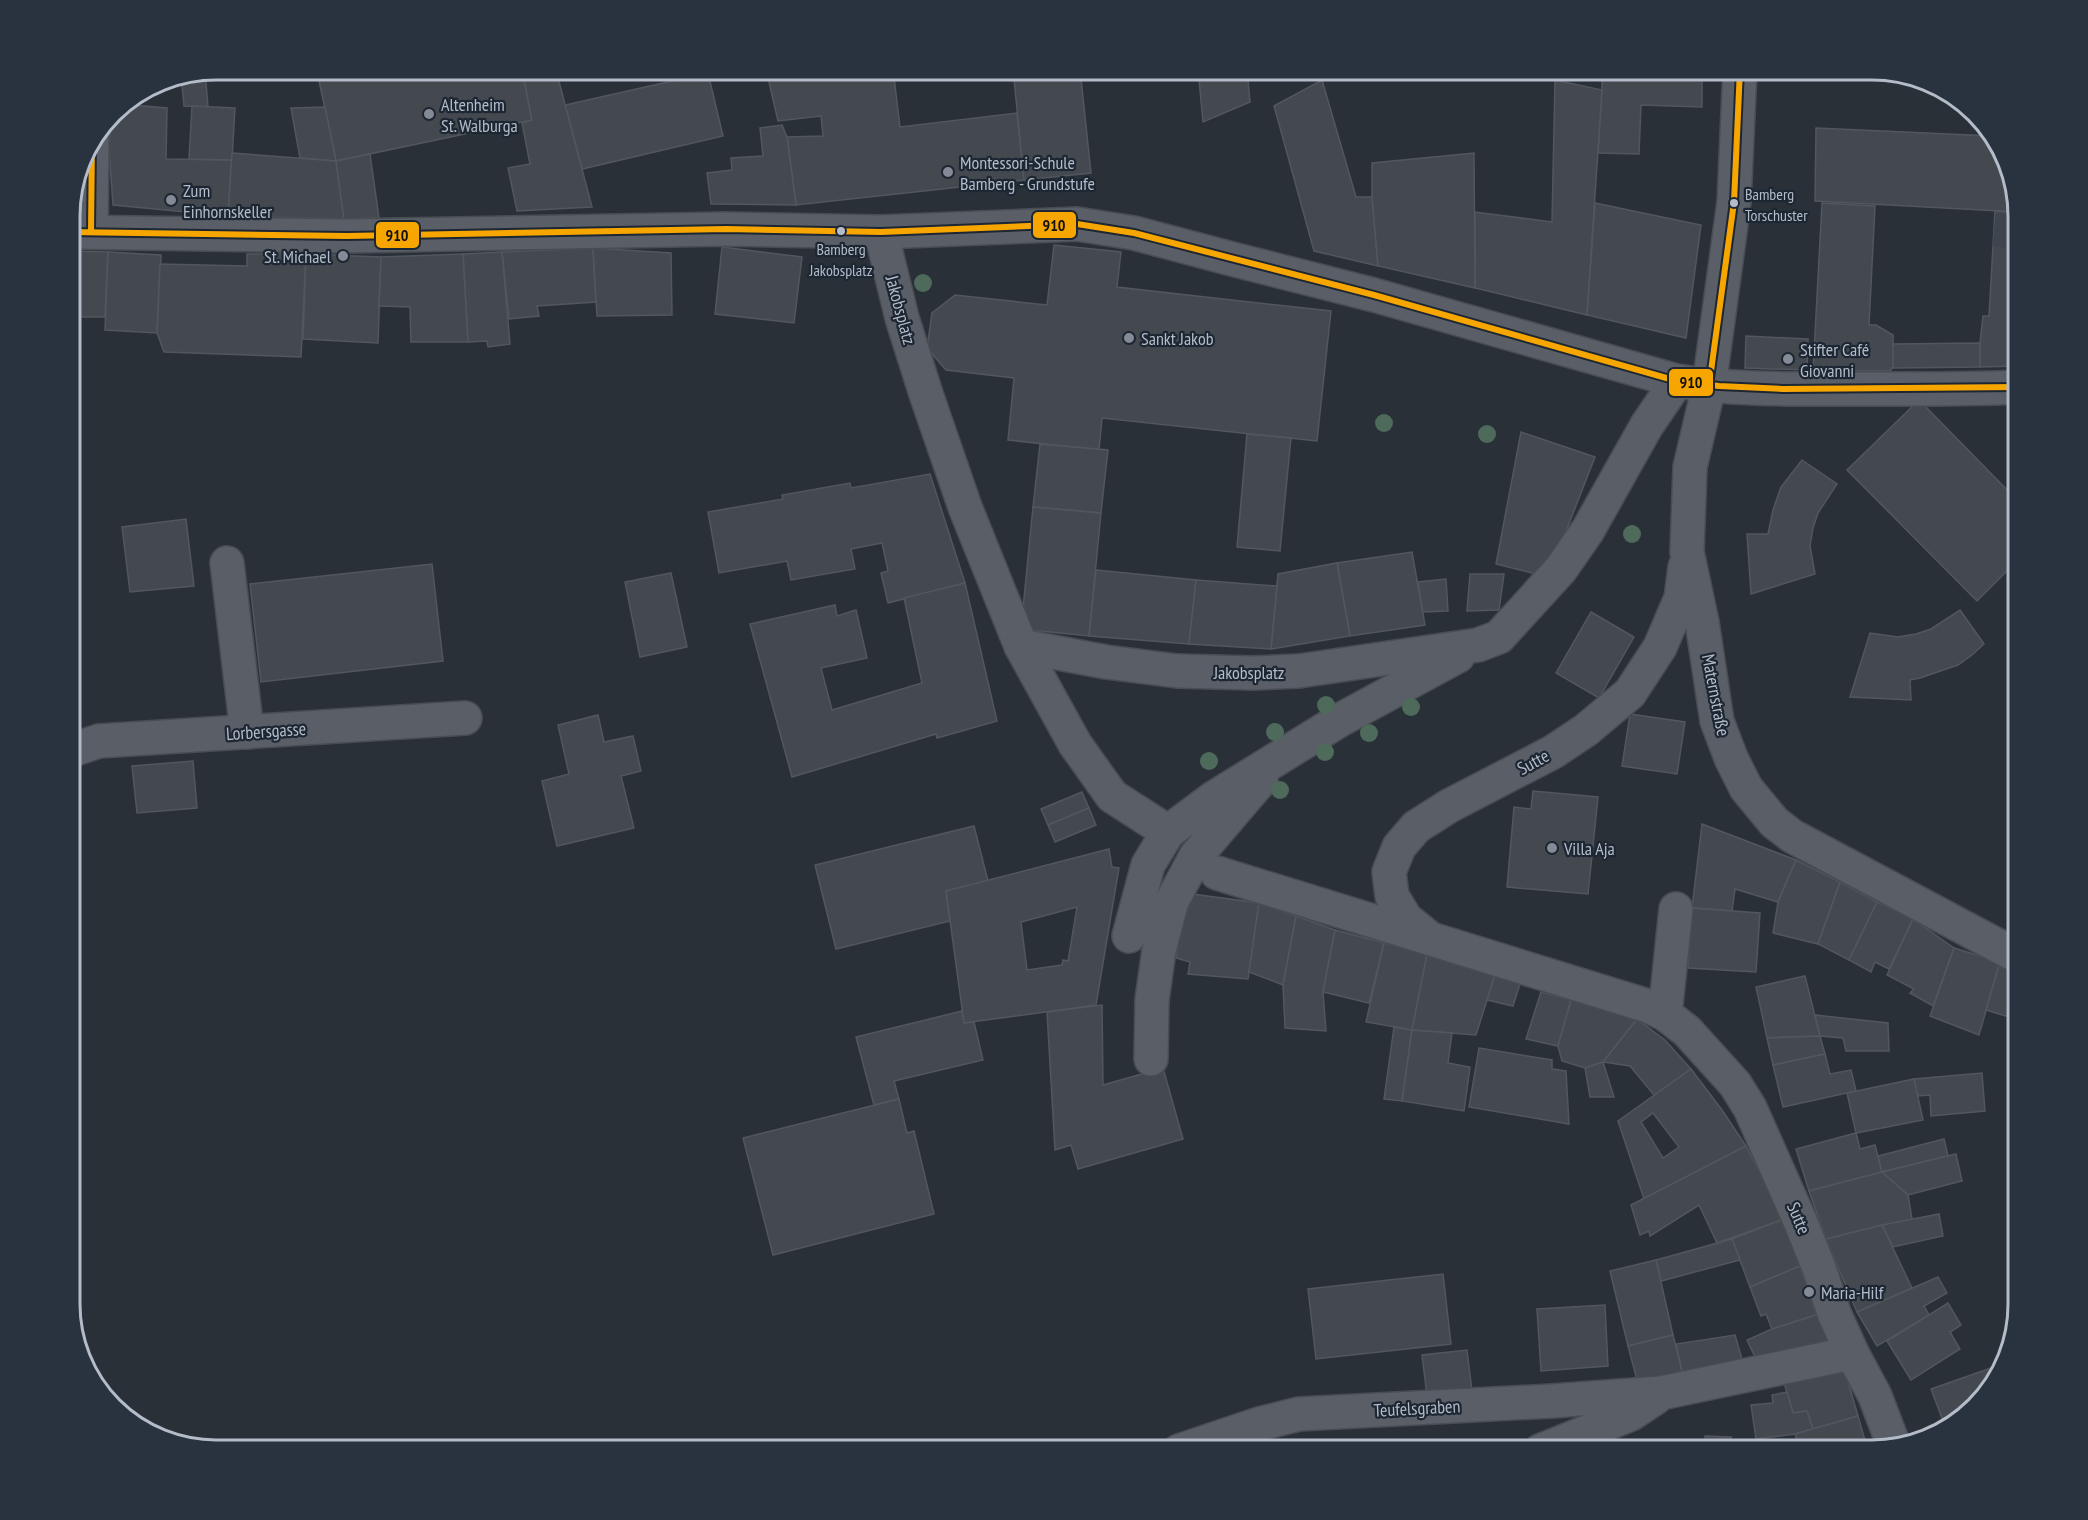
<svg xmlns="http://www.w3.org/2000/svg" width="2088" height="1520" font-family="'PT Sans Narrow',sans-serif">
	<rect width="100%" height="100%" fill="#2a3038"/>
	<g fill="#444950" stroke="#52575f" stroke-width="1.5" fill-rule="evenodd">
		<polygon points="351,69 522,69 532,120 336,161 318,76"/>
		<polygon points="522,69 580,69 581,70 524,80"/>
		<polygon points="766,69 893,69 900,127 1017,113 1024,180 796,205 787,137 823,136 821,116 778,121"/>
		<polygon points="1013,69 1080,69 1091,173 1024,180"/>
		<polygon points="1198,69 1247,69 1250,102 1203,122"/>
		<polygon points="1603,69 1702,69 1702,107 1641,105 1639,154 1598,153"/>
		<polygon points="205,71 208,107 184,106 181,76"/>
		<polygon points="708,73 723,136 582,169 565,105"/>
		<polygon points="557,74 592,207 517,211 508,168 530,164 522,123 532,120 524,80"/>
		<polygon points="1322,80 1356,197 1372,197 1378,266 1314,251 1274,106"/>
		<polygon points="1555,80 1602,90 1587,315 1475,288 1475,212 1552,222"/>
		<polygon points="122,104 167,108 166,159 232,160 228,216 113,205 109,149 111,115"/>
		<polygon points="192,106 235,108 232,160 189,159"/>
		<polygon points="325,107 336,161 300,158 291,108"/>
		<polygon points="782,125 787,137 796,205 711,204 707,173 732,170 731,158 763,156 760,128"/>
		<polygon points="1816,128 1992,136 2004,150 2018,212 1815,201"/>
		<polygon points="232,153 336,161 344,219 228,216"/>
		<polygon points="1474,153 1475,288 1378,266 1372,197 1372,163"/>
		<polygon points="370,154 379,218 344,219 336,161"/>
		<polygon points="1595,203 1701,225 1686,338 1587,315"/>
		<polygon points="1822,203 1875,206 1869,325 1876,325 1893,335 1893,368 1891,368 1891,371 1813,371"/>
		<polygon points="1995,211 2018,212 2019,215 2019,366 1980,367 1980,343 1983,316 1989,316"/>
		<polygon points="1054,245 1121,252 1117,287 1331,311 1317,441 1102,418 1099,450 1008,440 1014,378 946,370 927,348 932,313 955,295 1047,305"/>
		<polygon points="722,247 802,257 794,323 715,314"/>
		<polygon points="593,248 596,302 537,306 539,316 509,319 502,252"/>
		<polygon points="593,248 671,253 672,315 597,316"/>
		<polygon points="69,251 108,252 105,317 69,317"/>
		<polygon points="108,252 161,255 157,333 105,330"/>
		<polygon points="502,252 510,344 488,347 487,341 468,342 463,254"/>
		<polygon points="247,254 306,254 301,357 164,352 157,333 160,264 247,266"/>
		<polygon points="306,254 381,257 378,343 303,339"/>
		<polygon points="463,254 468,342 411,342 410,307 379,306 381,257"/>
		<polygon points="1746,336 1808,339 1807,370 1745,368"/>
		<polygon points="1980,343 1980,367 1893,368 1893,344"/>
		<polygon points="1919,400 2019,502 2019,559 1977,601 1847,470"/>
		<polygon points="1521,432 1595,457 1561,544 1540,575 1496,564"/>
		<polygon points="1247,434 1291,438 1280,551 1237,547"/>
		<polygon points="1040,444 1108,450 1101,513 1033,507"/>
		<polygon points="1802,460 1837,484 1818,513 1813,528 1810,546 1815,574 1751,594 1747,534 1768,534 1773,510 1781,487"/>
		<polygon points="930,474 965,583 888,603 881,573 888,571 882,543 851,549 855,569 791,580 787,561 719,573 708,512 783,499 782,495 850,483 851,488"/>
		<polygon points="1033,507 1101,513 1089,636 1021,629"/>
		<polygon points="186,519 194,586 130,592 122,527"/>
		<polygon points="1412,552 1425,625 1350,636 1337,563"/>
		<polygon points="1337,563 1350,636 1271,649 1278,574"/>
		<polygon points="432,564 443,661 261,682 250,584"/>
		<polygon points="1096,570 1196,580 1189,644 1089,636"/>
		<polygon points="671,573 687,647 640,657 625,582"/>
		<polygon points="1470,574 1504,574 1499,610 1467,611"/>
		<polygon points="1446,579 1448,611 1423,612 1418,582"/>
		<polygon points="1196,580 1277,586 1271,649 1189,644"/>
		<polygon points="965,583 997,721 937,738 936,734 792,777 750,624 835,605 837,616 856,610 867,658 821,668 832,710 922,683 904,598"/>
		<polygon points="1960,610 1984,644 1972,655 1958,665 1920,678 1910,680 1911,700 1850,697 1870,633 1898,637 1916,634 1931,629"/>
		<polygon points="1591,612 1634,637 1599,698 1556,673"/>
		<polygon points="1630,714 1685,722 1677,774 1622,766"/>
		<polygon points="598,715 604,742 633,736 641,771 621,776 634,828 557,846 542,781 569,774 558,725"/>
		<polygon points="193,761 197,808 137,813 132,766"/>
		<polygon points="1533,791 1598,797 1588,894 1507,887 1514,807 1531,809"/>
		<polygon points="1082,792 1089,808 1048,825 1041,809"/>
		<polygon points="1089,808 1096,825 1055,842 1048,825"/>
		<polygon points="1702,824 1796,860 1778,902 1735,889 1732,911 1692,908"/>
		<polygon points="974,826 988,881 946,891 950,921 836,949 815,865"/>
		<path d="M1109 849 1112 867 1119 868 1096 1005 964 1023 946 891ZM1077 907 1068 961 1063 960 1062 965 1027 970 1021 922Z"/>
		<polygon points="1796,860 1840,882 1818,944 1773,933 1778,902"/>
		<polygon points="1840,882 1877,902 1849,960 1818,944"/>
		<polygon points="1185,893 1259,903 1248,979 1188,974 1190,962 1176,958"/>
		<polygon points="1877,902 1913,919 1889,969 1875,962 1871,972 1849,960"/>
		<polygon points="1259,903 1296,916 1283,985 1249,972"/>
		<polygon points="1692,908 1760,913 1756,972 1688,968"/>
		<polygon points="1296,916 1335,930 1323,992 1326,1031 1285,1028 1283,985"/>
		<polygon points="1913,919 1954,948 1933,1006 1910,993 1914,989 1887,975"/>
		<polygon points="1335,930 1384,943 1369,1003 1323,992"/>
		<polygon points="1384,943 1427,954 1412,1030 1366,1022"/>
		<polygon points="1954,948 2000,962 1979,1035 1930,1016"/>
		<polygon points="1427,954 1495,975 1476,1035 1412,1030"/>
		<polygon points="2000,962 2019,969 2019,1020 1986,1010"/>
		<polygon points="1495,975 1520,984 1513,1006 1487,1000"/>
		<polygon points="1805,976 1820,1036 1767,1038 1756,987"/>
		<polygon points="1541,992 1571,1000 1558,1046 1526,1039"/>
		<polygon points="1571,1000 1637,1019 1603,1062 1585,1068 1562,1061 1558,1046"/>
		<polygon points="1102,1005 1103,1085 1163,1068 1183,1139 1078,1169 1071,1145 1055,1150 1047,1012"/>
		<polygon points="962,1011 964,1023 974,1022 983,1060 894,1081 899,1099 874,1105 856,1037"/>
		<polygon points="1815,1015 1888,1023 1889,1051 1846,1051 1843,1038 1820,1036"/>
		<polygon points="1637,1019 1665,1040 1691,1069 1654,1095 1630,1066 1603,1062"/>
		<polygon points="1394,1027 1412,1030 1402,1101 1384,1099"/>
		<polygon points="1412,1030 1452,1033 1448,1063 1470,1067 1464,1111 1402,1101"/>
		<polygon points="1820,1036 1825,1054 1773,1065 1767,1038"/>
		<polygon points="1479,1048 1552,1060 1552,1069 1566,1071 1569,1124 1469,1107"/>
		<polygon points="1825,1054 1830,1074 1851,1070 1856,1091 1783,1107 1773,1065"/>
		<polygon points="1603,1062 1614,1097 1590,1097 1585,1068"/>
		<path d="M1691 1069 1722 1110 1746 1146 1644 1199 1618 1121ZM1653 1113 1679 1147 1663 1158 1641 1122Z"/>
		<polygon points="1982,1073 1985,1111 1931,1116 1930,1095 1917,1096 1914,1079"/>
		<polygon points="1914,1079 1923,1120 1856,1133 1847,1093"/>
		<polygon points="899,1099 907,1133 914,1131 934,1214 773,1255 743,1138"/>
		<polygon points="1856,1133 1860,1149 1875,1145 1882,1172 1809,1191 1796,1149"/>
		<polygon points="1944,1139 1948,1156 1882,1172 1878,1156"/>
		<polygon points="1746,1146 1784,1219 1717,1243 1699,1205 1650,1236 1649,1231 1640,1235 1631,1205"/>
		<polygon points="1956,1154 1962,1181 1908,1195 1882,1172"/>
		<polygon points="1882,1172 1908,1195 1912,1219 1826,1239 1809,1191"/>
		<polygon points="1939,1214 1943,1236 1893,1247 1882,1225"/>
		<polygon points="1784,1219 1800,1266 1750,1287 1732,1239"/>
		<polygon points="1882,1225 1912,1288 1857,1312 1826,1239"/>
		<polygon points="1732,1239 1740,1260 1661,1281 1656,1260"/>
		<polygon points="1656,1260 1673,1335 1628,1346 1610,1271"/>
		<polygon points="1800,1266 1816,1315 1772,1329 1766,1314 1761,1316 1750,1287"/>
		<polygon points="1443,1274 1451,1344 1316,1359 1308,1289"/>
		<polygon points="1938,1277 1947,1293 1924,1306 1929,1315 1877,1346 1857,1312"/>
		<polygon points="1948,1303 1961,1325 1950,1332 1960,1349 1911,1380 1887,1341"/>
		<polygon points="1605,1305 1608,1366 1541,1371 1537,1309"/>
		<polygon points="1816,1315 1837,1354 1759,1365 1747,1340 1772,1329"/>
		<polygon points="1673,1335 1684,1379 1638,1384 1628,1346"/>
		<polygon points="1735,1335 1745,1370 1684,1379 1676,1344"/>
		<polygon points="1467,1350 1472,1391 1427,1396 1422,1355"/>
		<polygon points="1842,1361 1858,1416 1813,1429 1807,1411 1793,1413 1782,1376"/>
		<polygon points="2005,1363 1989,1393 1946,1429 1931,1389"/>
		<polygon points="1787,1392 1793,1413 1807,1411 1813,1429 1795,1434 1756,1439 1751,1405 1773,1403 1772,1395"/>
		<polygon points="1858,1416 1868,1451 1800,1451 1795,1434"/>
		<polygon points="1705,1436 1731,1437 1732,1451 1706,1451"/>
		<polygon points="1636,1445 1637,1451 1605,1451"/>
	</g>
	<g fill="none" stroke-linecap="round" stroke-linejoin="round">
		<polyline stroke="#3f454e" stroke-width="33" stroke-dasharray="33 16" stroke-linecap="butt" points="1994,230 2019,232"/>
		<g stroke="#484c53" stroke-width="36">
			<g id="minor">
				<polyline points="1740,69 1734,202 1709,386 1690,467 1687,552 1702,622 1717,721 1731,758 1746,788 1774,822 1792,836 2019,957"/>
				<path d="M69 232 347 236 726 229 881 232 1077 224 1134 233 1232 259 1374 295 1677 381C1733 390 1790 389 1846 389 1903 389 1961 390 2019 387"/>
				<polyline points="91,232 92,140"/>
				<polyline points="881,232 902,318 926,394 965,507 1021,646 1075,744 1112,796 1168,832"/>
				<polyline points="227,563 247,732"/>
				<polyline points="1021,646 1106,662 1177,671 1253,673 1299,671 1478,645 1499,637 1561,569 1588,530 1647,425 1677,381"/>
				<polyline points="69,751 99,741 465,718"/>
				<polyline points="1217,873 1648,1006 1665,1014 1687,1031 1735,1084 1750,1108 1801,1223 1819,1268 1834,1313 1852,1353 1875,1396 1894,1446"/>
				<polyline points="1129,936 1148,865 1168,832 1215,797 1340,720 1458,656"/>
				<polyline points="1427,936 1406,919 1392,896 1389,872 1399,847 1416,827 1449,806 1553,752 1586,730 1630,693 1660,647 1681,598 1685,567"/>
				<polyline points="1665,1014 1676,909"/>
				<polyline points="1151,1059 1152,1000 1159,950 1172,901 1196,856 1261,780"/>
				<polyline points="1179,1451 1259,1424 1299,1414 1552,1401 1661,1393 1852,1353"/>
				<polyline points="1540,1451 1631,1414 1655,1398"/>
			</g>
		</g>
		<use href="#minor" stroke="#5a5e66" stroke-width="33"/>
		<g stroke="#1d2633" stroke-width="10">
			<g id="bus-1">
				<polyline points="69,232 347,236 726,229 881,232 1077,224 1134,233 1374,295 1677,381 1719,386 1783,389 2019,387"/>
				<polyline points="91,232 92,140"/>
				<polyline points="1709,386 1734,202 1740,69"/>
			</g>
		</g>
		<use href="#bus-1" stroke="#f7a600" stroke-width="6"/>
	</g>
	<g fill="#4e6a5a">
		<circle cx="923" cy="283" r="9"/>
		<circle cx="1384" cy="423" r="9"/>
		<circle cx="1487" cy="434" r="9"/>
		<circle cx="1632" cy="534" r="9"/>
		<circle cx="1326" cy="705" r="9"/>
		<circle cx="1411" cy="707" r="9"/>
		<circle cx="1275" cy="732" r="9"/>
		<circle cx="1369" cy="733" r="9"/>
		<circle cx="1325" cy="752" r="9"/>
		<circle cx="1209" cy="761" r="9"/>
		<circle cx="1280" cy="790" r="9"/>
	</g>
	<g fill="#848b96" stroke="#1d2633" stroke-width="2">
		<circle cx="429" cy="114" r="6"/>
		<circle cx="948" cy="172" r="6"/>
		<circle cx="171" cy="200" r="6"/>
		<circle cx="343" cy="256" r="6"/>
		<circle cx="1129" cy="338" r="6"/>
		<circle cx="1788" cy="359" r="6"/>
		<circle cx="1552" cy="848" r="6"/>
		<circle cx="1809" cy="1292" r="6"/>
	</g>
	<g fill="#b4bcc9" stroke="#1d2633" stroke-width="2">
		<circle cx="1734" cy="203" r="5"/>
		<circle cx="841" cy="231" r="5"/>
	</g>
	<g text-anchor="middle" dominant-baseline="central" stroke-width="4.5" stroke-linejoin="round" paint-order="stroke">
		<g font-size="16" fill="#b4bcc9" stroke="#1d2633" text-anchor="start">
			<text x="1745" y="194">Bamberg<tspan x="1745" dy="21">Torschuster</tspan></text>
			<text x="841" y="249" text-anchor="middle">Bamberg<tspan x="841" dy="21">Jakobsplatz</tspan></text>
		</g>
		<g font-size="18" fill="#b4bcc9" stroke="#1d2633" text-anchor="start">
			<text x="441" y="104">Altenheim<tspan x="441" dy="21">St. Walburga</tspan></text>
			<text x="960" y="162">Montessori-Schule<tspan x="960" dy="21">Bamberg - Grundstufe</tspan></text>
			<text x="183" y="190">Zum<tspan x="183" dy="21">Einhornskeller</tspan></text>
			<text x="331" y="256" text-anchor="end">St. Michael</text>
			<text x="1141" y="338">Sankt Jakob</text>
			<text x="1800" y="349">Stifter Café<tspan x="1800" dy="21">Giovanni</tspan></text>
			<text x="1564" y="848">Villa Aja</text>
			<text x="1821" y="1292">Maria-Hilf</text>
		</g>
		<g font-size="18" fill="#b4bcc9" stroke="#1d2633">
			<text transform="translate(901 310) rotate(75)">Jakobsplatz</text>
			<text x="1249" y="672">Jakobsplatz</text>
			<text transform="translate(1716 695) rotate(79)">Maternstraße</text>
			<text transform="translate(266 731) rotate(-4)">Lorbersgasse</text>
			<text transform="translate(1533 762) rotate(-29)">Sutte</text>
			<text transform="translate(1799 1218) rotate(67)">Sutte</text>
			<text transform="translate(1417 1408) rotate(-3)">Teufelsgraben</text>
		</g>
	</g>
	<path d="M0 0H2088V1520H0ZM216 80H1872A136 136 0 0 1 2008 216V1304A136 136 0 0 1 1872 1440H216A136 136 0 0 1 80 1304V216A136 136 0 0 1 216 80Z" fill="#29323f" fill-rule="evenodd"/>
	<path fill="none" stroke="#b4bcc9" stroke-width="3" d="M216 80H1872A136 136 0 0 1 2008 216V1304A136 136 0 0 1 1872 1440H216A136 136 0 0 1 80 1304V216A136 136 0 0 1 216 80Z"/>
	<g stroke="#1d2633" stroke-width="2">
		<rect x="1032" y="211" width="45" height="28" rx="6" fill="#f7a600"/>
		<rect x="375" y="221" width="45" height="28" rx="6" fill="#f7a600"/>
		<rect x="1668" y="368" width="46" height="29" rx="6" fill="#f7a600"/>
	</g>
	<g font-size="16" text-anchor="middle" font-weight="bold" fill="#111">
		<text x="1054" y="231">910</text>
		<text x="397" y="241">910</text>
		<text x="1691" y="388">910</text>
	</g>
</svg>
